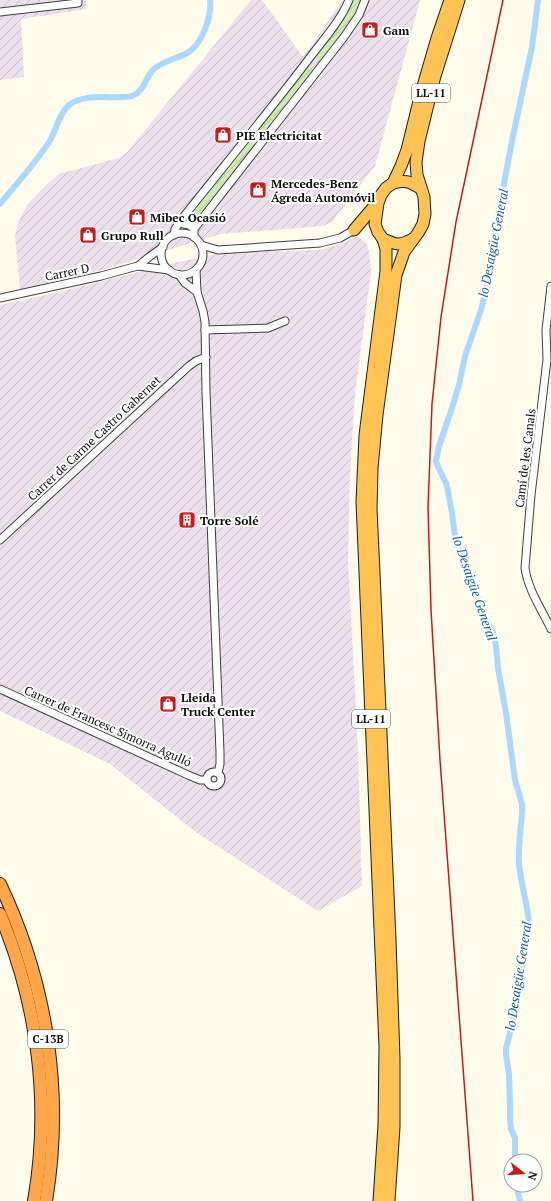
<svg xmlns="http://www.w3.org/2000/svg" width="551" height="1201" font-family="'PT Serif',serif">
	<defs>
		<pattern id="industrial-furrows" width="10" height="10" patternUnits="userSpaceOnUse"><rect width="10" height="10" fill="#ece0ec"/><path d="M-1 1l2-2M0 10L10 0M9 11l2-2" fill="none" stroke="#c9bfc9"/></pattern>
		<pattern id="garden-furrows" width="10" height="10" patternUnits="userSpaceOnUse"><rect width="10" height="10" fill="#cdecb2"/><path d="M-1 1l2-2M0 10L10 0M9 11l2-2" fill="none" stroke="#afc998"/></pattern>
	</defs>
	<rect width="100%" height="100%" fill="#fffcec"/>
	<g fill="url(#industrial-furrows)">
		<polygon points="0,0 86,0 87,9 21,19 24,77 0,80"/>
		<polygon points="251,0 262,0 303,57 331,17 342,0 420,0 375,166 332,222 323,226 221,234 98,271 20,290 15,236 18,223 27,205 45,186 59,174 119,158 128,151"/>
		<polygon points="357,236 366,243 369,251 371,272 355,394 350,474 348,559 358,751 362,886 318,911 197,833 110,764 0,711 0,305 55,293 178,262 224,253 319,250 341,244"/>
	</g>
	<g fill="url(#garden-furrows)">
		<path d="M353 0H361C354 24 336 42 321 61L318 60 315 55 339 26Z"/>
		<path d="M307 66 312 68 314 72 270 125 272 127 263 136C259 136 256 134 256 130Z"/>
		<polygon points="248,141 253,143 255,147 193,221 190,220 188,219 190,215"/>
	</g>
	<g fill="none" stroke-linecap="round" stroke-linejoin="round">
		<g stroke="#acd9fb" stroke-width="6">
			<path d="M0 204C16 184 35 164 49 142 57 130 58 115 69 105 83 94 106 98 122 97 126 97 131 97 134 95 144 91 146 76 154 69 163 61 176 59 187 53 202 45 212 16 210 0"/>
			<path d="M515 1161V1138L511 1129 510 1121V1105L509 1074 506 1055V1048L512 1025 529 924C528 903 520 883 519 862 518 846 521 829 522 812V804L515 780 506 713 498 668 496 646 494 636 492 629 483 618 480 611 476 589 457 546 455 537 452 513 448 491 446 483 438 467 436 461 439 446 452 408 459 385 465 356 481 310 491 269 497 220 513 136 532 47 538 0"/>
			<polyline points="516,1185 520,1201"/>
		</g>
		<g stroke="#3f3f3f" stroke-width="9">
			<g id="minor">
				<polyline points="0,12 78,3 78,0"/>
				<polyline points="179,223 189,225 194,229"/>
				<circle cx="182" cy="254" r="21"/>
				<path d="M174 235 175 229 181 220C223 167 267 114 308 60 322 41 340 22 349 0"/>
				<polyline points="194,237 194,229 344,37 359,15 365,0"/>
				<polyline points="201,245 218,250 320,243 340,238 354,230"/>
				<polyline points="138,266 169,270"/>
				<polyline points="196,270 197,292 203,311 205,322 206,392 220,752 220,764 218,773"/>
				<polyline points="179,275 185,283 197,292"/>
				<path d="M551 286 546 330 547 360 531 495 525 568C528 590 542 610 551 629"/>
				<polyline points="0,298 101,276 134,267 138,266 149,257 163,247"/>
				<polyline points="205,330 268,328 285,321"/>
				<polyline points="0,540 189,366 196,361 206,357"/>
				<polyline points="0,689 188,775 200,780 207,780"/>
				<circle cx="214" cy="779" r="7"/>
			</g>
		</g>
		<g stroke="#1d1d1d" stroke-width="13">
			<g id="trunk">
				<path d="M393 183C405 180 409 181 420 188"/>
				<polyline points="354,230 377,203"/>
				<path d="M383 239C397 245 399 246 413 239"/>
				<polyline points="379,1201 384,1125 385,1047 362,502 365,435 386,271 386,249 383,239 378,232 375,224 378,203 381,195 386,188 393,183 401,166 407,150 421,93 437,38 450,0"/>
				<polyline points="389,1201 394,1127 394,1058 390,940 374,573 371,509 372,468 377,415 396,275 404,252 418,233 423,224 425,214 424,197 417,175 416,162 419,141 435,76 459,0"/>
			</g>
		</g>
		<g stroke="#1d1d1d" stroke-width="14">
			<g id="motorway">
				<path d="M0 884C47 983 64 1093 46 1201"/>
				<path d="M0 914C38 1004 51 1104 34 1201"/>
			</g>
		</g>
		<use href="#minor" stroke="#fff" stroke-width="7"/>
		<use href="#trunk" stroke="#ffc353" stroke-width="11"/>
		<use href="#motorway" stroke="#ffa64a" stroke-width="12"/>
		<polyline stroke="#c71b1a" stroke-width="1.5" points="473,1201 440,760 431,610 428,507 432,404 441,317 456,222 503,0"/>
	</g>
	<defs>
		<g id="shop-square" transform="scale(0.9)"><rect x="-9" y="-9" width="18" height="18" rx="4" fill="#c71b1a" stroke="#fff"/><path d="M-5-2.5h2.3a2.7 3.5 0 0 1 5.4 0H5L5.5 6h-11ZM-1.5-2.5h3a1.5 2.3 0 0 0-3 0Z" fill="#fff"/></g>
		<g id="building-square" transform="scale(0.9)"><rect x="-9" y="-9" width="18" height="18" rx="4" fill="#c71b1a" stroke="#fff"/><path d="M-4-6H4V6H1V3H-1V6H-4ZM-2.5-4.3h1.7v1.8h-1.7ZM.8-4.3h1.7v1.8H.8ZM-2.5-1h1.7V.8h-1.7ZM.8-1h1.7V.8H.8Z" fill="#fff"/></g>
	</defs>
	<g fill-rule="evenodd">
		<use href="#shop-square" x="370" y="30"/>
		<use href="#shop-square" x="223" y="135"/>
		<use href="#shop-square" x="258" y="190"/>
		<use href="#shop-square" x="137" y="217"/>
		<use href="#shop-square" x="88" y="235"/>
		<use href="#building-square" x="187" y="520"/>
		<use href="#shop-square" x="168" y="704"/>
	</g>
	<g text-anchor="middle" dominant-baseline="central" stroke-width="4" stroke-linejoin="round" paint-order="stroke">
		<g fill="#fff" stroke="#555" stroke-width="1">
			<rect x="412" y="84" width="38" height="18" rx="3"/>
			<rect x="352" y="710" width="38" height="18" rx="3"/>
			<rect x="28" y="1030" width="40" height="18" rx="3"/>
		</g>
		<g font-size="11" font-weight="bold" fill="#0c0c0c">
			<text x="431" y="93">LL-11</text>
			<text x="371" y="719">LL-11</text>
			<text x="48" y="1039">C-13B</text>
		</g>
		<g font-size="12" font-weight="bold" fill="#0c0c0c" stroke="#fff" text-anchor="start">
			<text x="383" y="30">Gam</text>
			<text x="236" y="135">PIE Electricitat</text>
			<text x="271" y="183">Mercedes-Benz<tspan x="271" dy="14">Ágreda Automóvil</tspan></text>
			<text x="150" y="217">Mibec Ocasió</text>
			<text x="101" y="235">Grupo Rull</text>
			<text x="200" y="520">Torre Solé</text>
			<text x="181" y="697">Lleida<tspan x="181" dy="14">Truck Center</tspan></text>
		</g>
		<g font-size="12" fill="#0c0c0c" stroke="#fff">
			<text transform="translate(67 272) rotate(-12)">Carrer D</text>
			<text transform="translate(94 438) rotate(-43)">Carrer de Carme Castro Gabernet</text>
			<text transform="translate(525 458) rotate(-83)">Camí de les Canals</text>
			<text transform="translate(108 726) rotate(24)">Carrer de Francesc Simorra Agulló</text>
		</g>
		<g font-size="13" font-style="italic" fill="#0c5ca8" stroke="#fff">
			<text transform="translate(493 243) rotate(-79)">lo Desaigüe General</text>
			<text transform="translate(475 588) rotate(71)">lo Desaigüe General</text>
			<text transform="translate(518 976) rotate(-81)">lo Desaigüe General</text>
		</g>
	</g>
	<g transform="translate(523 1173) rotate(107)"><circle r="19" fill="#ffffff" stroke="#9e9e9e"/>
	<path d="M0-3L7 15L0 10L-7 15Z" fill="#c71b1a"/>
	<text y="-6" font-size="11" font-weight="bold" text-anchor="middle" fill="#0c0c0c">N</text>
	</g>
</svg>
